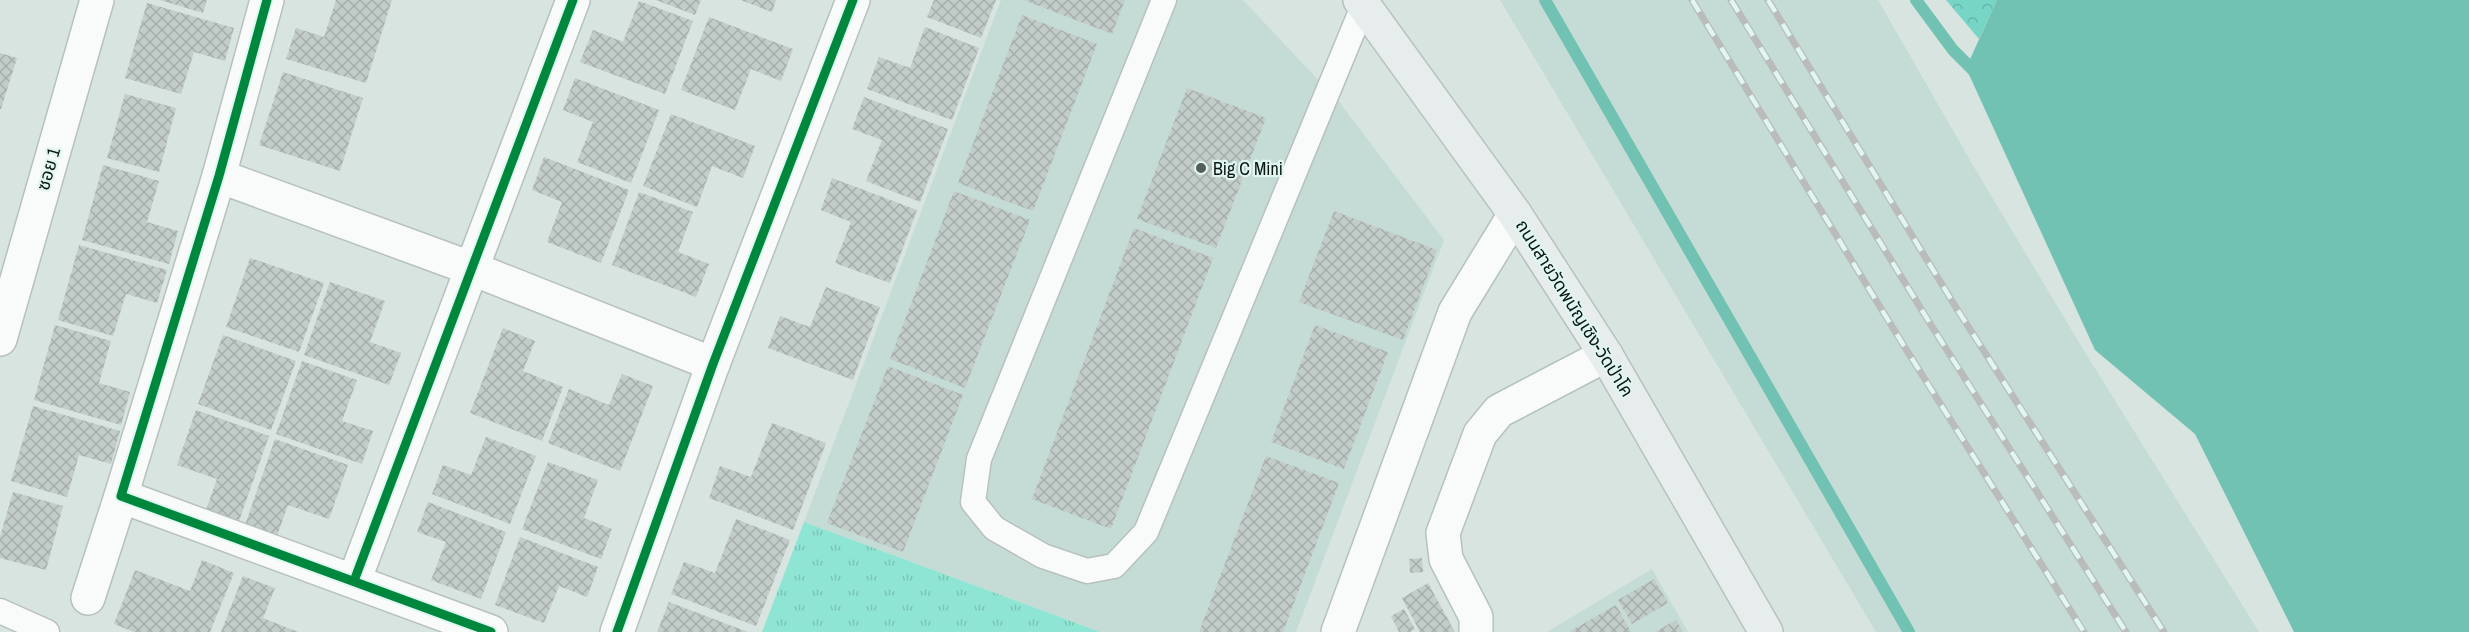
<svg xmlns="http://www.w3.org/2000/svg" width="2469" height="632" font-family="'Archivo Narrow','Noto Sans Thai',sans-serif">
	<defs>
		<pattern id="grass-tufts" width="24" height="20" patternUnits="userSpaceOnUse" patternTransform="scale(1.5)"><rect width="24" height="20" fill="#8fe5d4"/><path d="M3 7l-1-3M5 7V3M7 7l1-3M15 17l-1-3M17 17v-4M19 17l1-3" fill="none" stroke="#7ac4b5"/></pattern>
		<pattern id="forest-crowns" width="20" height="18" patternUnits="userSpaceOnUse" patternTransform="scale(1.5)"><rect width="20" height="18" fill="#77d5c6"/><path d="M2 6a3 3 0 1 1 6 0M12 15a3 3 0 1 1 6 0" fill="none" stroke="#66b6a9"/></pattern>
		<pattern id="building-cross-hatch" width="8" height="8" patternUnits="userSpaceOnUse" patternTransform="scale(1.5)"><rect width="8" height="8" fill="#c2ccc9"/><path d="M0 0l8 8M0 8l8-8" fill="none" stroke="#a6aeac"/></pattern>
	</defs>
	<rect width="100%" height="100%" fill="#d7e4e0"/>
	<g fill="#c5dcd6">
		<polygon points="1001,0 1243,0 1340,103 1444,240 1296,632 1100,632 804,522"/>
		<polygon points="1500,0 1878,0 1974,167 2083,349 2259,632 1876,632"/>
		<polygon points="1652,569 1688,632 1547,632"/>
	</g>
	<polygon fill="url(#grass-tufts)" points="804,522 1100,632 762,632"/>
	<polygon fill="url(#forest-crowns)" points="1946,0 1997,0 1979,39"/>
	<polygon fill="#72c2b3" points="1997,0 2469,0 2469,632 2294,632 2195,434 2095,350 1966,68"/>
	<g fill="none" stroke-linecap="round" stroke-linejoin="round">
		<g stroke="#72c2b3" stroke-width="12">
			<polyline points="1545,0 1909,632"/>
			<polyline points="1916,0 1953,50 1977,74"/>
		</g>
	</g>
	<g fill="url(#building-cross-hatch)">
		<polygon points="160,0 207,0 203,13"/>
		<polygon points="336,0 392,0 366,83 286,59 296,28 324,37"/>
		<polygon points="656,0 701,0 695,15"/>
		<polygon points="741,0 776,0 772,12"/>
		<polygon points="934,0 996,0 981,38 927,17"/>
		<polygon points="1024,0 1125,0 1112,34"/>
		<polygon points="639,1 693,21 665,94 580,62 593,30 623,42"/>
		<polygon points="147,3 234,28 225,61 194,52 181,94 125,78"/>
		<polygon points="1022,15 1097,44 1033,211 958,183"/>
		<polygon points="709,17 793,49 781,81 751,69 735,110 681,90"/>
		<polygon points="925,27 979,48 952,120 867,89 879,57 910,68"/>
		<polygon points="0,53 17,58 1,109 0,109"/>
		<polygon points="283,72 363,98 340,171 259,145"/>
		<polygon points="575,78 659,110 631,183 577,162 593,122 563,110"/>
		<polygon points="1187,88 1266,118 1216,248 1137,219"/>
		<polygon points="125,94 176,108 159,172 107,158"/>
		<polygon points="864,97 948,129 920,202 866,181 882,140 852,129"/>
		<polygon points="671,114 755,146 743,178 712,166 697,207 643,186"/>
		<polygon points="544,157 629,190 601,263 547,242 562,202 532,190"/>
		<polygon points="103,165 159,181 147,222 178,231 169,264 82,240"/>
		<polygon points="832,178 917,210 890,283 835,263 851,222 821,210"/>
		<polygon points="954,191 1030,220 965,388 890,359"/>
		<polygon points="639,192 693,212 678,252 709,264 696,297 612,265"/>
		<polygon points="1334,211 1437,250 1403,340 1299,302"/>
		<polygon points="1134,228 1213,258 1111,529 1032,499"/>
		<polygon points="79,245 167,270 157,303 126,294 113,336 58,320"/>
		<polygon points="250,258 324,283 299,352 226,327"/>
		<polygon points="330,282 385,301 370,342 401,353 389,385 304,355"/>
		<polygon points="826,287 880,307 853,380 768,348 780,316 810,327"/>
		<polygon points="55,325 111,341 99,383 130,392 121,425 34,400"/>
		<polygon points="1315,325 1388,352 1344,469 1271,442"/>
		<polygon points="503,328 535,341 523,371 563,387 542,441 470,413"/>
		<polygon points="223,335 296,361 271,430 198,404"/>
		<polygon points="302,361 357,380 342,421 373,431 362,464 276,434"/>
		<polygon points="888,366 963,395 903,552 827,523"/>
		<polygon points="622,374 653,386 620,471 548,443 569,389 609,405"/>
		<polygon points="33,406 120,431 111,464 79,455 67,497 11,481"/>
		<polygon points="196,410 269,436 239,521 206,510 217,479 177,465"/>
		<polygon points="772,423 826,443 793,530 709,498 720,466 751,477"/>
		<polygon points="486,437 536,456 510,524 432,494 443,465 471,475"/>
		<polygon points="275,439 348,465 329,519 288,505 277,536 245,525"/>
		<polygon points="1266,456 1339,483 1283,632 1199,632"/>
		<polygon points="548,462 598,480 584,518 612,529 601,559 522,529"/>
		<polygon points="13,492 63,506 46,570 0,558 0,537"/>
		<polygon points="428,502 506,532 481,599 431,580 446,542 417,532"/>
		<polygon points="736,519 790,540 756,626 671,594 684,562 715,573"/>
		<polygon points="520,537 598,567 587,597 559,586 544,623 495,605"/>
		<polygon points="1422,558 1423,572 1410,573 1409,559"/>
		<polygon points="202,560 234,573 210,632 134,632 114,624 135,570 190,591"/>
		<polygon points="243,576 275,588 263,618 298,632 221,632"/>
		<polygon points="1654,579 1668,603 1632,624 1618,600"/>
		<polygon points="1428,583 1455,632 1420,632 1402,598"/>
		<polygon points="669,602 748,632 657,632"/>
		<polygon points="1616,605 1631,632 1569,632"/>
		<polygon points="1404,609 1415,629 1410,632 1399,632 1391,616"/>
		<polygon points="1676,620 1683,632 1655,632"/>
	</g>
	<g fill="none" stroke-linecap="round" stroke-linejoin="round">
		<g stroke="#b7c1be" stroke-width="27">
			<g id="service">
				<polyline points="1164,0 979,459 973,502 994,528 1043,556 1087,571 1114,566 1146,532 1364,4"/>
				<polyline points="0,611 47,632"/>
			</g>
		</g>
		<g stroke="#b7c1be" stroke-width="36">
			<g id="minor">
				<polyline points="267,0 219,176 121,496 491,632"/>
				<polyline points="219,176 473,269 713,364"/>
				<polyline points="0,339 97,0"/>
				<polyline points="354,581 573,0"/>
				<polyline points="88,598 121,496"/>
				<polyline points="617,632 713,364 853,0"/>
				<polyline points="1338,632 1455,312 1515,214"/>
				<polyline points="1476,632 1476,617 1446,559 1443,533 1480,434 1499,411 1606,355"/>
			</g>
		</g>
		<g stroke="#b7c1be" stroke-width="36">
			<polyline id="secondary" points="1360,0 1515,214 1606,355 1766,632"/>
		</g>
		<use href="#service" stroke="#f9fbfa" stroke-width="24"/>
		<use href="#minor" stroke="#f9fbfa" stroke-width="33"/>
		<use href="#secondary" stroke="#e7ecec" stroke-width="33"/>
		<g stroke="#b9bcbb" stroke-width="7">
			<g id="rail">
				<polyline points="1692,0 1904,346 2084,632"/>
				<polyline points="1731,0 1931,325 2126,632"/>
				<polyline points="1768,0 1957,309 2164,632"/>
			</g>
		</g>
		<use href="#rail" stroke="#dff6f1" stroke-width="4.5" stroke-dasharray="14" stroke-linecap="butt"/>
		<g stroke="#dff6f1" stroke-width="13">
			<g id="cycleway">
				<polyline points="267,0 219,176 121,496 491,632"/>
				<polyline points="354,581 573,0"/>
				<polyline points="617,632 713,364 853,0"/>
			</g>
		</g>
		<use href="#cycleway" stroke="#00873e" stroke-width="9"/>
	</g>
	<circle fill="#545e5b" stroke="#dff6f1" stroke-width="2" cx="1201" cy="168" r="6"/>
	<g text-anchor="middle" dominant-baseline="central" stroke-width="4.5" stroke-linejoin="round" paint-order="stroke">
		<g font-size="18" fill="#0e1614" stroke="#dff6f1" text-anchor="start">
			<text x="1213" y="168">Big C Mini</text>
		</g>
		<g font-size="18" fill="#0e1614" stroke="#dff6f1">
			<text transform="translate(48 169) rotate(-74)">ซอย 1</text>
			<text transform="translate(1575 308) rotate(58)">ถนนสายวัดพนัญเชิง-วัดป่าโค</text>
		</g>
	</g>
</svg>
